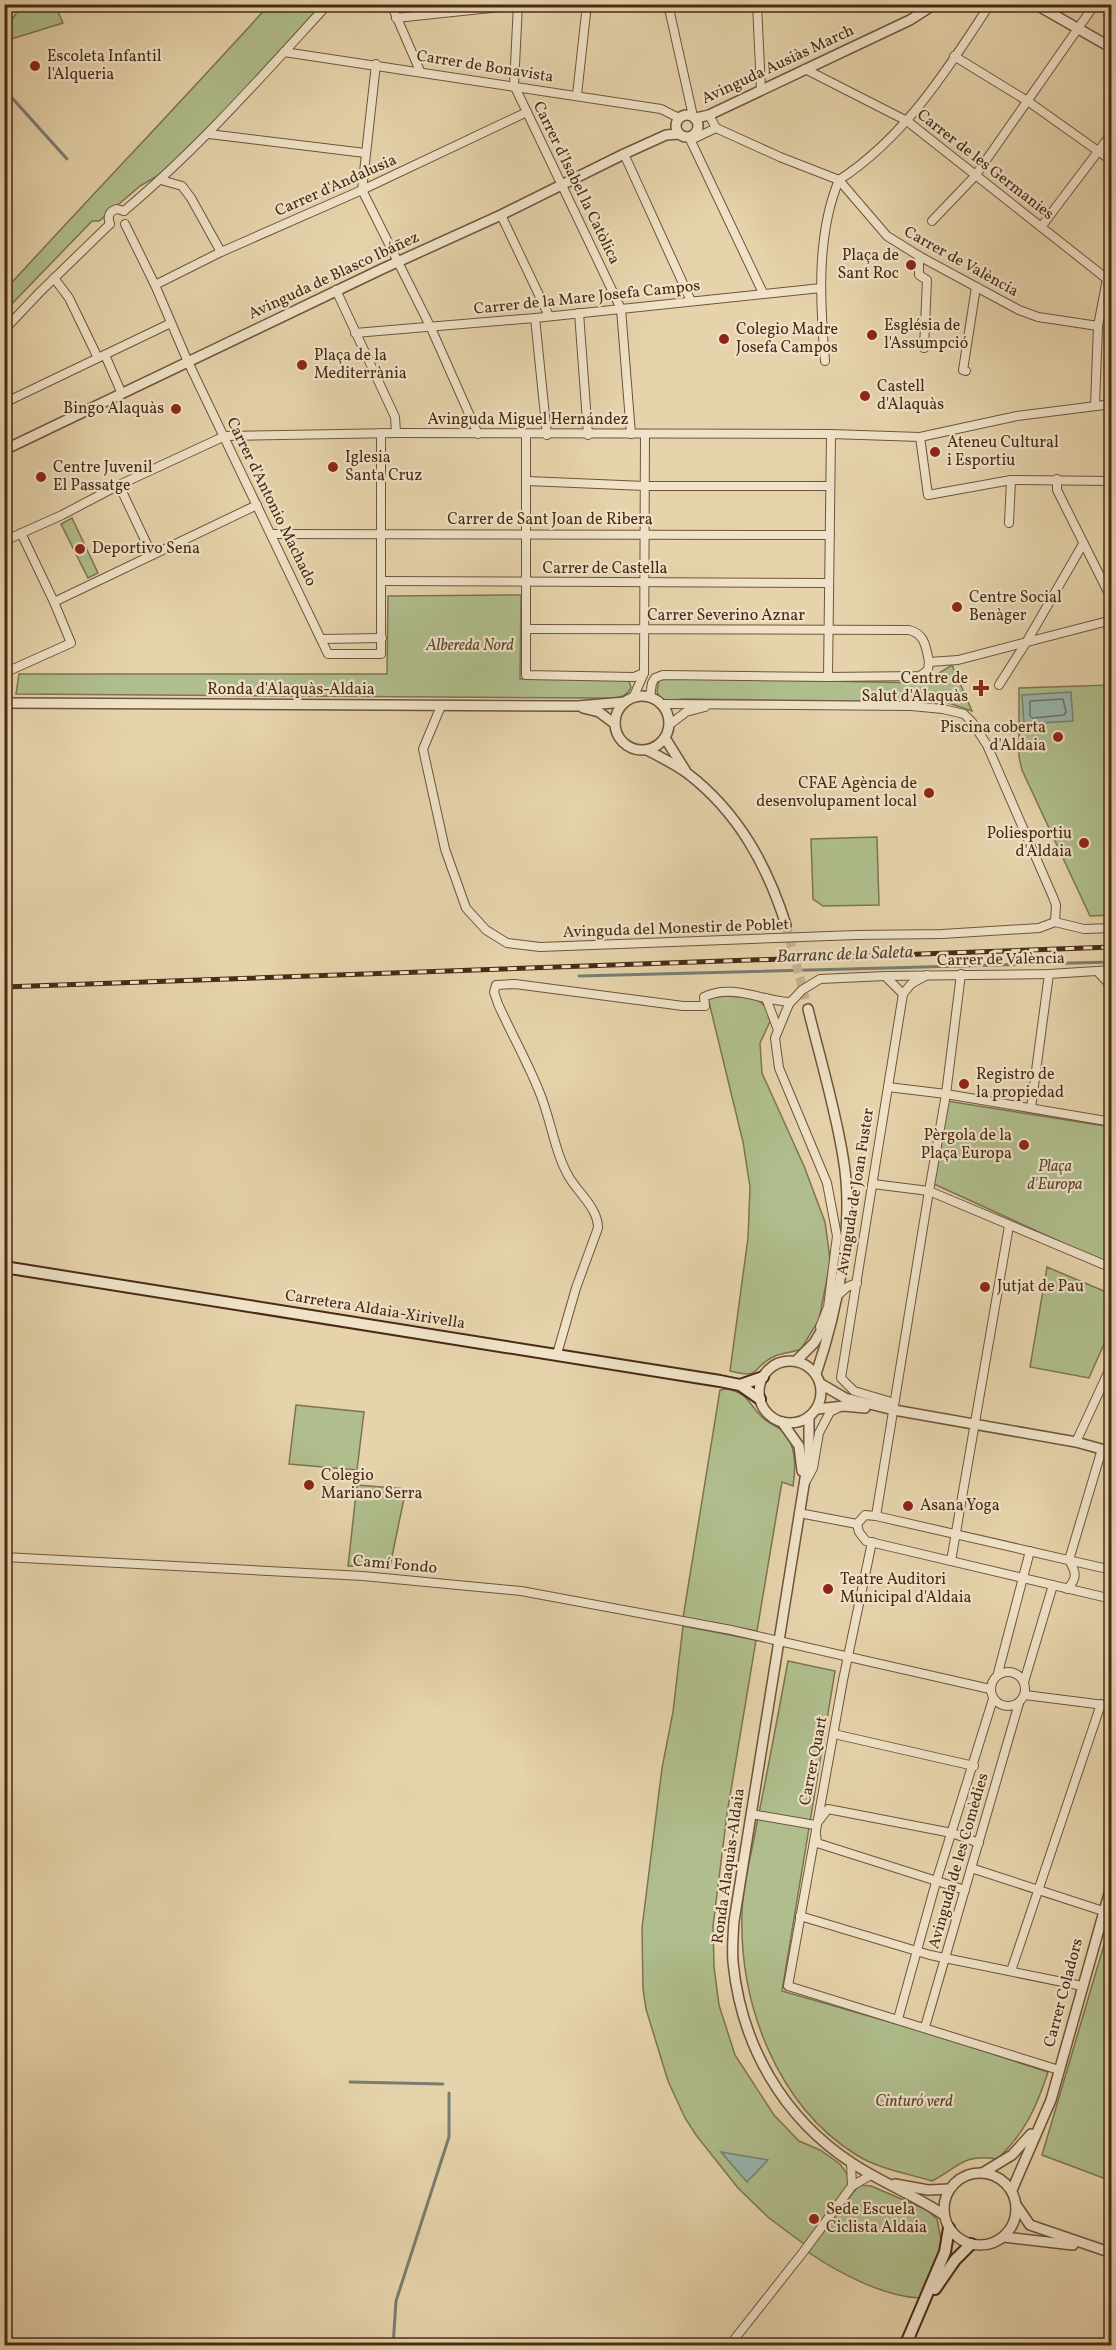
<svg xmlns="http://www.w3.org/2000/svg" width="1116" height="2350" font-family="Vollkorn,serif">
	<rect width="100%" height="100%" fill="#e6d3ab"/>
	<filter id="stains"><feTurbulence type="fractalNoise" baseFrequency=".00333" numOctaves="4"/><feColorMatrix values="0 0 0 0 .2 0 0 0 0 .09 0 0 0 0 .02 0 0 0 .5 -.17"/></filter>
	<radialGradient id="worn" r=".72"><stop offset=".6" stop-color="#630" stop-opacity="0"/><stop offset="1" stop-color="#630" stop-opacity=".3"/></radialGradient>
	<g fill="#b0be8d" stroke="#7c7451" stroke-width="1.5">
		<polygon points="22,5 55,5 63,23 5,41 5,29"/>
		<path d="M269 5H328L181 162 140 186 99 221H92L5 311 4 291C92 195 182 101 269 5Z"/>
		<polygon points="72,518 98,573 88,578 61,524"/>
		<path d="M521 595 520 679 621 678 628 679 631 687C626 701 609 698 596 698L16 694 19 674H387L388 596Z"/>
		<polygon points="952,665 972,711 934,698 855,701 683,699 668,701 659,697 657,691 659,680 672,678 923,683"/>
		<polygon points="1111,685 1111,915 1090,916 1022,770 1019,757 1019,688"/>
		<polygon points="877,837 879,905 823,906 813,899 811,839"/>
		<path d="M725 996C748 998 761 994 772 1017L760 1043 762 1073 804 1166 825 1222 829 1251 830 1263 819 1320 801 1349C792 1353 782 1352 773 1357 749 1369 763 1379 730 1371L748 1238 750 1187 743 1142 708 998Z"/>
		<polygon points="947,1101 1111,1127 1111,1265 934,1184"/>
		<polygon points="1047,1267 1111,1294 1111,1328 1089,1378 1030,1367"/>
		<path d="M726 1389C749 1393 747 1402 761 1416 767 1422 774 1425 780 1429 797 1442 796 1467 793 1486L782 1482 757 1631 683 1618 720 1390Z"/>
		<polygon points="296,1405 364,1412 357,1470 289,1464"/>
		<polygon points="357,1485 406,1489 390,1566 348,1566"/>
		<polygon points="683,1626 756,1640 727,1814 713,1926 714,1967 719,2005 735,2055 774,2115 799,2141 820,2150 840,2164 852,2181 804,2244 769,2218 738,2188 696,2135 685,2118 668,2081 646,2009 643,1989 642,1928 662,1768 673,1712"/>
		<path d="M788 1661 835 1671 782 1991 931 2034 1048 2072C1037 2106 1024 2135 997 2159 963 2153 958 2168 932 2181 906 2173 878 2169 855 2154 776 2104 739 2003 742 1912 743 1882 752 1852 757 1823 768 1769 778 1715 788 1661Z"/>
		<polygon points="1111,1921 1112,1921 1111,2181 1042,2155"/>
		<path d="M859 2185 871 2186 927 2210 937 2219 943 2250 920 2298C884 2297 837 2272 808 2252Z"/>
	</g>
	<g fill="#97b6b0" stroke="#777e72" stroke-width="1.5">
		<polygon points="1071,692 1073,721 1024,724 1022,695"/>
		<polygon points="721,2152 768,2160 747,2182"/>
	</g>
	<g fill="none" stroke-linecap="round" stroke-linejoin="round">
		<polygon stroke="#707062" stroke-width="1.5" points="1063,699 1066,712 1064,715 1033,718 1030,716 1030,701"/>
		<g stroke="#777e72" stroke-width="3">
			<polyline points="4,89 67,159"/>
			<polyline points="579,976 1112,962"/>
			<polyline points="350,2082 443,2084"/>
			<polyline points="393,2346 396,2301 449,2137 449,2093"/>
		</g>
		<polyline stroke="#c6b18d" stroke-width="9" stroke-dasharray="9 4.5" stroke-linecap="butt" points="786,925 808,1009"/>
		<g stroke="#70543a" stroke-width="10">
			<g id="minor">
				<polyline points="391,4 420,71"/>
				<polyline points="518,4 514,85 621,309 631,434"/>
				<polyline points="668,4 693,116"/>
				<polyline points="757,4 761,90"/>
				<polyline points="396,18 518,5"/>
				<polyline points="284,52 661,109 679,118"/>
				<polyline points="954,56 1029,102 1112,161"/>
				<polyline points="376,64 362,190 431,328 478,434"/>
				<polyline points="805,69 907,121 1107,279"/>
				<polyline points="577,95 587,4"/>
				<polyline points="709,115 716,128 780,157 839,180 887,236 919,256 1019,310 1038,317 1098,326"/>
				<polyline points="209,134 365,153"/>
				<polyline points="689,137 763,293"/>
				<polyline points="691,140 716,128"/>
				<polyline points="624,154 691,301"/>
				<polyline points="161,180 182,186 191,198 221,252"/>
				<path d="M839 180C905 137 948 69 990 4"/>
				<path d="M124 211C198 149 262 76 328 4"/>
				<polyline points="501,215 549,316"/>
				<polyline points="932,221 975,176 1095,4"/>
				<path d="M110 224C107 217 109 211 117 209L124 211"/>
				<polyline points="125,224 155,285 188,362 328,654 381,654 381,433"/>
				<polyline points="1041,227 1112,133"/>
				<polyline points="919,256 919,275 927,280 924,348"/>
				<polyline points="54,278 69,298 98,358"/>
				<polyline points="155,285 221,252 362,190 527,112"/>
				<polyline points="336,290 395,417 396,433"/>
				<polyline points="579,313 588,435"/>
				<polyline points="535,318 547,435"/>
				<polyline points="4,330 40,292 110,224"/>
				<polyline points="355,333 535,318 821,288"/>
				<polyline points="105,355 122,394"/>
				<path d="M825 361C820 302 816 235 839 180"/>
				<polyline points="966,371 963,370 976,287"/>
				<polyline points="4,403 171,323"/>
				<polyline points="1095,405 1098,326 1107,279"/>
				<polyline points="526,435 526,675 634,677 644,673"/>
				<polyline points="920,437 928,495 1011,480 1112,481"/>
				<polyline points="1057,479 1057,490 1112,600"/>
				<polyline points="527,481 645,486 830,486"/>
				<polyline points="119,485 152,555"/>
				<polyline points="1009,523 1011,480"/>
				<polyline points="271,534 830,535"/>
				<polyline points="4,541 62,515 119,485 225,436 396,433 831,434 920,437 1017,416 1112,404"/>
				<polyline points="382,581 829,583"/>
				<polyline points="54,602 257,505"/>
				<path d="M526 629 909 630C925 634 926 647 929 662"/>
				<polyline points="322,639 382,638"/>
				<polyline points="929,662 958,660 1112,620"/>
				<polyline points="4,673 71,643 54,602 21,533"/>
				<polyline points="828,677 831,434"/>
				<polyline points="999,685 1027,641 1083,544"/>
				<polyline points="650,697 652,683 655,678 663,675 828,677 920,676 928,670 929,662"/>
				<polyline points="633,698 644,673 645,434"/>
				<polyline points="661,704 911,706 943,709 964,714 972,722 987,745 1053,897 1056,905 1055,922"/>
				<polyline points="441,706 423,749 445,849 466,908 486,930 507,943 540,947 856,935 942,934 1039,928 1055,922 1084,929 1112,928"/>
				<polyline points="669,725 686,712 705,707"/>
				<polyline points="1097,971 1112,987"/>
				<polyline points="885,976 903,994"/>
				<polyline points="766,998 778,1030"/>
				<polyline points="888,1087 946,1094 961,974"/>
				<polyline points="1031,1108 1049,974"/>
				<polyline points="1112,1122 946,1094 929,1191 1112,1268"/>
				<polyline points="873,1184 929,1191 876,1516"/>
				<polyline points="836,1297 847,1287 857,1283"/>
				<polyline points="820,1327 828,1307 837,1236 827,1183 779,1068 775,1038 789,1004 802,990 820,979 885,976 1049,974 1112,970"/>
				<path d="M557 1354 576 1288 598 1228C598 1208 579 1194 569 1177 554 1151 551 1119 539 1091 527 1061 511 1033 498 1004L494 992 496 985 515 984 683 1006H705L704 997C731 983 763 1001 790 1002"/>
				<polyline points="894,1410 888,1401 854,1391 841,1378 903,994 911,984 927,975"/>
				<polyline points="1076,1442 1112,1364"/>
				<polyline points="806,1481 813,1468 819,1433 830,1412 838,1408"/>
				<polyline points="799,1513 857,1524"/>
				<polyline points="857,1524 859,1532 866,1541 1112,1599"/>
				<polyline points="857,1524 865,1515 876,1516 1112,1570"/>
				<polyline points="872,1542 843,1680 788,1986 1059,2070"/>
				<polyline points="4,1557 363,1576 521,1591 731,1630 990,1689"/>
				<polyline points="951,1561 1009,1226"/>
				<path d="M1067 1589C1078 1578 1076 1572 1069 1560L1102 1449"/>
				<circle cx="1008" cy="1689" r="17"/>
				<polyline points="998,1673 1030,1551"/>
				<polyline points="1024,1682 1053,1585"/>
				<polyline points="1025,1695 1112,1706"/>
				<polyline points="834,1734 974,1766"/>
				<polyline points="751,1814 815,1825"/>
				<polyline points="817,1823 828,1809 952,1833 979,1843"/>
				<polyline points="816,1834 817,1843 965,1890"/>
				<polyline points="971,1868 1103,1911"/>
				<polyline points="800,1916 930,1955 1082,1986"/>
				<polyline points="1011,1971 1101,1704"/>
				<polyline points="898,2019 936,1882 993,1699"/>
				<polyline points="925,2027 1019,1703"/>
				<polyline points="851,2163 852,2186 871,2175"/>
				<polyline points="729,2346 804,2251 852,2186"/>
			</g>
		</g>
		<g stroke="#70543a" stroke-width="12">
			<g id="tertiary">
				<polyline points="1035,4 1112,48"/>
				<circle cx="687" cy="126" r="11"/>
				<polyline points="696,118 709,115 910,20 935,4"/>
				<polyline points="4,450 382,269 501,215 624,154 666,135 679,134"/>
				<circle cx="642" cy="723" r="27"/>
				<polyline points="4,703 578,706 625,702"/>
				<polyline points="583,708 599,712 615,724"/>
				<polyline points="665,738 685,770"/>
				<path d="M647 750C660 757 675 764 687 773 738 812 767 865 786 925"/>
				<path d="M808 1009C820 1058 835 1107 843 1157 855 1224 838 1309 816 1374"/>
				<polyline points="796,1361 814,1343 829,1318"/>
				<circle cx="790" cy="1392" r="31"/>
				<polyline points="821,1384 845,1398 894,1410 1076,1442 1112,1452"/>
				<polyline points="817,1409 844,1406 865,1408"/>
				<path d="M809 1417V1453L804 1485 734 1921C733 1935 732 1949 733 1962 741 2045 783 2118 852 2163 882 2183 915 2195 944 2215"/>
				<polyline points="782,1422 799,1446 802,1471"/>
				<polyline points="984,2172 1012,2155 1031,2134"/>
				<circle cx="980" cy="2209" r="36"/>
				<polyline points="895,2184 928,2190 949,2189"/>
				<polyline points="1012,2190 1051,2100 1112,1883"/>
				<polyline points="1017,2206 1030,2225 1112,2253"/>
				<polyline points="1004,2237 1073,2245"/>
			</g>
		</g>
		<g stroke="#482a15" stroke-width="14">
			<g id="secondary">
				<polyline points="4,1267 720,1381 740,1385 760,1399"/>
				<polyline points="740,1385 763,1377"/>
				<polyline points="935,2289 955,2260 971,2244"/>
				<polyline points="905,2346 945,2252 949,2228"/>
			</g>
		</g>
		<use href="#minor" stroke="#efe2c8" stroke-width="8"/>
		<use href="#tertiary" stroke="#efe2c8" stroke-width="9"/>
		<use href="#secondary" stroke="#efe2c8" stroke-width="10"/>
		<g stroke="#482a15" stroke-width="5">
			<polyline id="rail" points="4,987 1112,947"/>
		</g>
		<use href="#rail" stroke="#efe2c8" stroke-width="3" stroke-dasharray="9" stroke-linecap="butt"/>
	</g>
	<g fill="#8f2418" stroke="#efe2c8" stroke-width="2">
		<circle cx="35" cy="66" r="6"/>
		<circle cx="911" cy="265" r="6"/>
		<circle cx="872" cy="335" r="6"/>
		<circle cx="724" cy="339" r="6"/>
		<circle cx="302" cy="365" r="6"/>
		<circle cx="865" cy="396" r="6"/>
		<circle cx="176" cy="409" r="6"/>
		<circle cx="935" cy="452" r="6"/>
		<circle cx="333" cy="467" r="6"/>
		<circle cx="41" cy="477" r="6"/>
		<circle cx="80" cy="549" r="6"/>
		<circle cx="957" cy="607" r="6"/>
		<path d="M978 679h6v6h6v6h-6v6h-6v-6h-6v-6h6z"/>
		<circle cx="1058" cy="737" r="6"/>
		<circle cx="929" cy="793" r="6"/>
		<circle cx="1084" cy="843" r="6"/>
		<circle cx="964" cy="1084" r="6"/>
		<circle cx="1024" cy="1145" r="6"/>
		<circle cx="985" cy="1287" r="6"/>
		<circle cx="309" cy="1485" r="6"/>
		<circle cx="908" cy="1506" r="6"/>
		<circle cx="828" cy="1589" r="6"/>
		<circle cx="814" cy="2219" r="6"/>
	</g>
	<g text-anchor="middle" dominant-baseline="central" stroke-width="4.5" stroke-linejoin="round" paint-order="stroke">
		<g font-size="16" fill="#482a15" stroke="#efe2c8" text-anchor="start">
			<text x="47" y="57">Escoleta Infantil<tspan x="47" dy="18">l'Alqueria</tspan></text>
			<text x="899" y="256" text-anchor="end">Plaça de<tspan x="899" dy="18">Sant Roc</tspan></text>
			<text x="884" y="326">Església de<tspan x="884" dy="18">l'Assumpció</tspan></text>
			<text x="736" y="330">Colegio Madre<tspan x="736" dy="18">Josefa Campos</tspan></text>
			<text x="314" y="356">Plaça de la<tspan x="314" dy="18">Mediterrània</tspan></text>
			<text x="877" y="387">Castell<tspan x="877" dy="18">d'Alaquàs</tspan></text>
			<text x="164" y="409" text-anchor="end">Bingo Alaquàs</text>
			<text x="947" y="443">Ateneu Cultural<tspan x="947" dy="18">i Esportiu</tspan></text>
			<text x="345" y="458">Iglesia<tspan x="345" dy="18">Santa Cruz</tspan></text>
			<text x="53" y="468">Centre Juvenil<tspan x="53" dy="18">El Passatge</tspan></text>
			<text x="92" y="549">Deportivo Sena</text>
			<text x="969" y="598">Centre Social<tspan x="969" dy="18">Benàger</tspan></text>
			<text x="968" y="679" text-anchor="end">Centre de<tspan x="968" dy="18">Salut d'Alaquàs</tspan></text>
			<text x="1046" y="728" text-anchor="end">Piscina coberta<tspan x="1046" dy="18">d'Aldaia</tspan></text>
			<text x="917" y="784" text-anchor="end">CFAE Agència de<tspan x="917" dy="18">desenvolupament local</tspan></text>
			<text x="1072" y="834" text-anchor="end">Poliesportiu<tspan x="1072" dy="18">d'Aldaia</tspan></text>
			<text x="976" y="1075">Registro de<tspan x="976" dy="18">la propiedad</tspan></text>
			<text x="1012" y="1136" text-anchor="end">Pèrgola de la<tspan x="1012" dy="18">Plaça Europa</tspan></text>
			<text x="997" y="1287">Jutjat de Pau</text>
			<text x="321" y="1476">Colegio<tspan x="321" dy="18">Mariano Serra</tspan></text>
			<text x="920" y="1506">Asana Yoga</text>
			<text x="840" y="1580">Teatre Auditori<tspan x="840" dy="18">Municipal d'Aldaia</tspan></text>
			<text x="826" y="2210">Sede Escuela<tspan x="826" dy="18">Ciclista Aldaia</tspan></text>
		</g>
		<g font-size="16" fill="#482a15" stroke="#efe2c8">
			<text transform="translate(778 65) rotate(-25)">Avinguda Ausiàs March</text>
			<text transform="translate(485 67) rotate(9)">Carrer de Bonavista</text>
			<text transform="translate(985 165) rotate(38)">Carrer de les Germanies</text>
			<text transform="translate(576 183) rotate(64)">Carrer d'Isabel la Catòlica</text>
			<text transform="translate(336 186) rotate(-24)">Carrer d'Andalusia</text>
			<text transform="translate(961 262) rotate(29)">Carrer de València</text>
			<text transform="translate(334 276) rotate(-25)">Avinguda de Blasco Ibáñez</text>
			<text transform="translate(587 298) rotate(-6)">Carrer de la Mare Josefa Campos</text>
			<text x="528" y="420">Avinguda Miguel Hernández</text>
			<text transform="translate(271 502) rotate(64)">Carrer d'Antonio Machado</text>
			<text x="550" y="520">Carrer de Sant Joan de Ribera</text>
			<text x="605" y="569">Carrer de Castella</text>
			<text x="726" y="616">Carrer Severino Aznar</text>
			<text x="291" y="690">Ronda d'Alaquàs-Aldaia</text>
			<text transform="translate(676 929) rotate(-2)">Avinguda del Monestir de Poblet</text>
			<text transform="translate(1001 960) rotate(-1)">Carrer de València</text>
			<text transform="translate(856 1192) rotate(-81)">Avinguda de Joan Fuster</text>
			<text transform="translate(375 1310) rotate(9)">Carretera Aldaia-Xirivella</text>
			<text transform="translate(395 1565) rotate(5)">Camí Fondo</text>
			<text transform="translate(814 1761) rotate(-79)">Carrer Quart</text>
			<text transform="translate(959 1861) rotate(-74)">Avinguda de les Comèdies</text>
			<text transform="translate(729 1866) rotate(-82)">Ronda Alaquàs-Aldaia</text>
			<text transform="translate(1064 1993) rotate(-75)">Carrer Coladors</text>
		</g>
		<g font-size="16" font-style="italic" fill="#5d482d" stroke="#efe2c8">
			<text x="470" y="646">Albereda Nord</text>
			<text x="1055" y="1167">Plaça<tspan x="1055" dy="18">d'Europa</tspan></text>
			<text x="914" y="2102">Cinturó verd</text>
		</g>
		<g font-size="18" font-style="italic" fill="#584634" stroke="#efe2c8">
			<text transform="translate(845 955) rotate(-2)">Barranc de la Saleta</text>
		</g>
	</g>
	<rect width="1116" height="2350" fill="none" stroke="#e6d3ab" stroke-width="24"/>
	<rect x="6" y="6" width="1104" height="2338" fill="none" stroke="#482a15" stroke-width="3"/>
	<rect x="12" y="12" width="1092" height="2326" fill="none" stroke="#482a15" stroke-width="1.5"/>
	<rect width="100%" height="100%" filter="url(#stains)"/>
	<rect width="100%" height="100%" fill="url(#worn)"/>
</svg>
